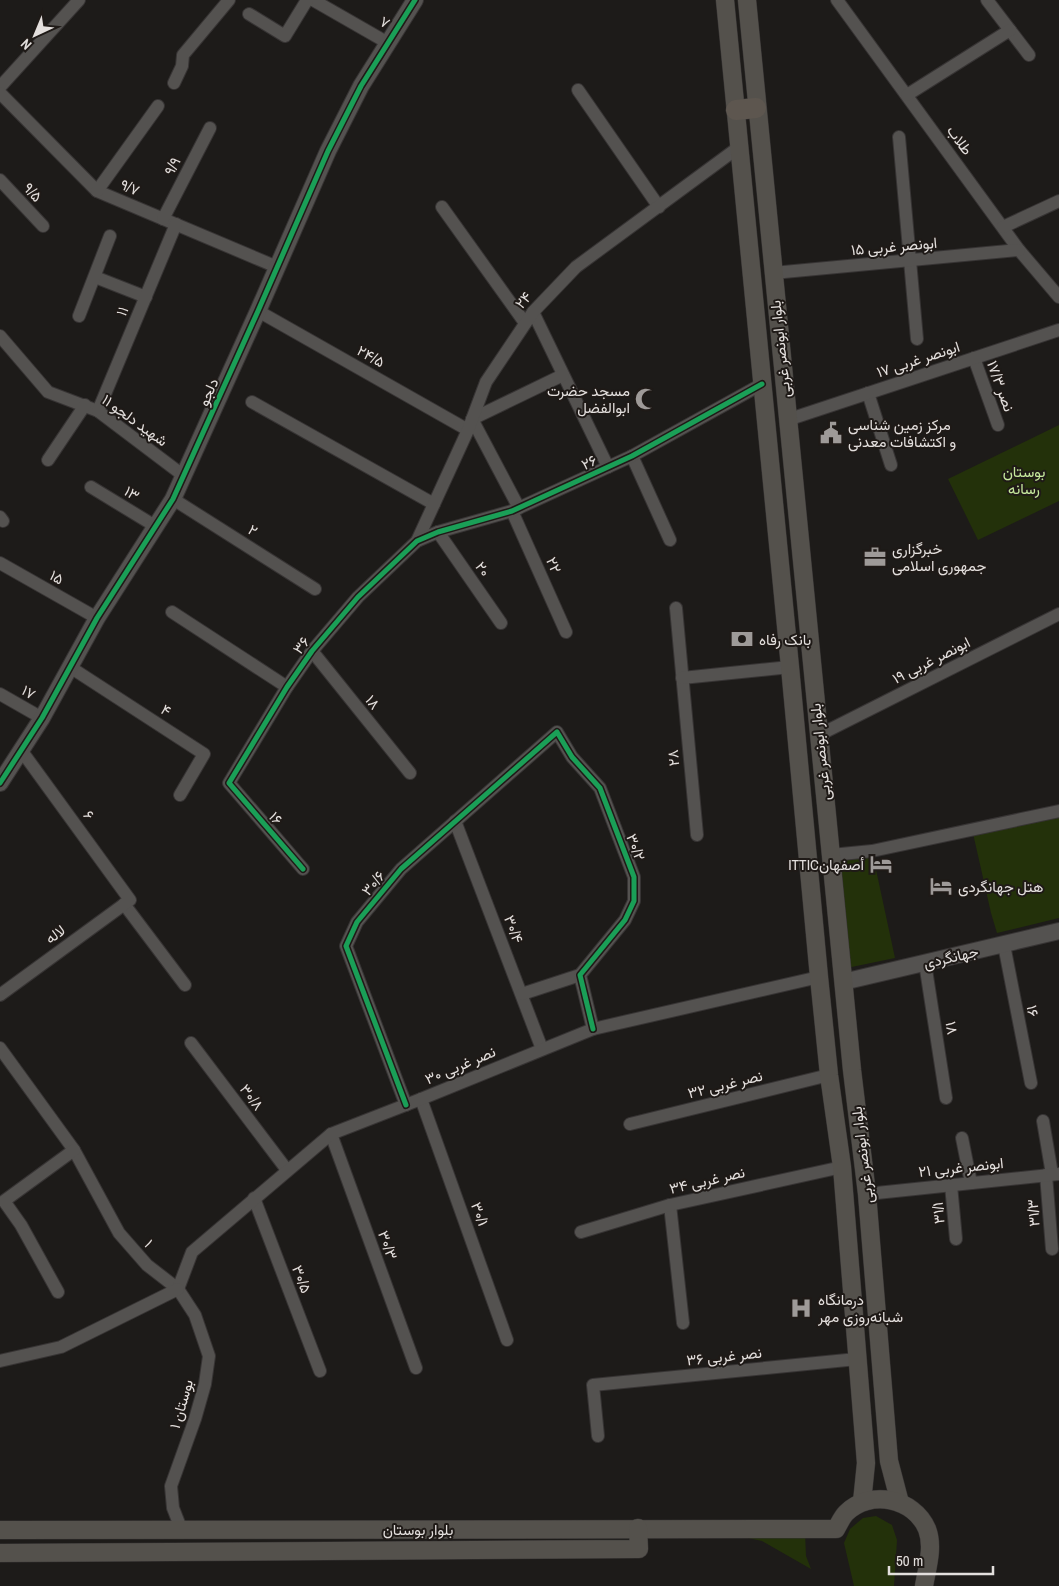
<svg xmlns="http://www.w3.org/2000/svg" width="1059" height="1586" font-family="'Archivo Narrow',Vazirmatn,sans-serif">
	<rect width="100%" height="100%" fill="#1d1b19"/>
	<g fill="#23310a">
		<polygon points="1059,425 1059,501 978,540 948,479"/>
		<polygon points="1059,811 1059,918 997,933 991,913 972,829"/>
		<polygon points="872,851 895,958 842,969 831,855"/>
		<polygon points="876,1516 892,1525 897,1540 894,1586 854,1586 844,1543 850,1529 863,1518"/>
		<polygon points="805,1532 806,1556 811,1569 762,1541 739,1536"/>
	</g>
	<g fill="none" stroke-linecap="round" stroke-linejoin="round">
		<g stroke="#373434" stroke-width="14">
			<g id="minor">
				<polyline points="313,0 388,43"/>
				<polyline points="837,0 1019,250 1059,297"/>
				<polyline points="987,0 1029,55"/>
				<polyline points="249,14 285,36 307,0"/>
				<polyline points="174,83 182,66 183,55 229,0"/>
				<polyline points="0,87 79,0"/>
				<polyline points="578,90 659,207"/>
				<polyline points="0,93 97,191 277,267"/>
				<polyline points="907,95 1010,30"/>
				<polyline points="899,137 917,339"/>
				<polyline points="0,180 43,226"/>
				<polyline points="97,191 158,106"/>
				<polyline points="442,207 525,323"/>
				<polyline points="163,219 210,128"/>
				<polyline points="1003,227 1059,201"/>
				<polyline points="773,273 1019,250"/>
				<polyline points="95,277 146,297"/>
				<polyline points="258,311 468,430"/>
				<polyline points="533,312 608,467"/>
				<polyline points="79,316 110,236"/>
				<polyline points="0,336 48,392 98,411 184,476"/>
				<polyline points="974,358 998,425"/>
				<polyline points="868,393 891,465"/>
				<polyline points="252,402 434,504"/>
				<polyline points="98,411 176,224"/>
				<polyline points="787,420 1059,330"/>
				<polyline points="632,456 670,540"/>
				<polyline points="48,460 85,405"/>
				<polyline points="91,487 155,526"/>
				<polyline points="173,499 315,589"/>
				<polyline points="519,508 472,419 563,375"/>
				<polyline points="512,511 566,632"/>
				<polyline points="0,517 3,521"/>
				<polyline points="438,532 501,623"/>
				<polyline points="417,541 468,430 486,382 533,312 576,267 739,147"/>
				<polyline points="0,563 97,618"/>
				<polyline points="676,608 697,835"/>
				<polyline points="172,612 287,687"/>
				<polyline points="312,651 410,773"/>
				<polyline points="70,667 204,754 180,795"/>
				<polyline points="682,678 790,667"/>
				<polyline points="0,694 42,718"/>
				<polyline points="819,735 1059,614"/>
				<polyline points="455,821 542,1049"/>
				<polyline points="831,855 872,851 1059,811"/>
				<polyline points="303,869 229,783 287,687 312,651 358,597 417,541 438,532 512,511 632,456 762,384"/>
				<polyline points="124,904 185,985"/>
				<polyline points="1004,945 1031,1083"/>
				<polyline points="925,963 946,1098"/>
				<polyline points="522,994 580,975"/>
				<polyline points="0,995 130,900 21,750"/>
				<polyline points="191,1043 287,1170"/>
				<polyline points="0,1048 74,1150 119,1233 147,1265 178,1289 195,1315 209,1356 205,1384 195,1419 171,1486 173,1508 182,1531"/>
				<polyline points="421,1099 507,1340"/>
				<polyline points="406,1105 346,946 357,922 401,869 557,732 572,757 600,788 634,877 634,901 625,920 580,975 593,1029"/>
				<polyline points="1043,1121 1052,1174"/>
				<polyline points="630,1124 829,1075"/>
				<polyline points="331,1134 416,1368"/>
				<polyline points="962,1138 971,1183"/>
				<polyline points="1046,1175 1052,1249"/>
				<polyline points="951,1185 956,1239"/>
				<polyline points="867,1194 1059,1174"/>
				<polyline points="254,1198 320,1371"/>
				<polyline points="670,1205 683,1323"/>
				<polyline points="581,1232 670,1205 842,1167"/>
				<polyline points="178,1289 192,1252 331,1134 421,1099 593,1029 819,977"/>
				<polyline points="58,1292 21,1225 4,1201 74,1150"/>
				<polyline points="0,1361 61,1347 178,1289"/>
				<polyline points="598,1436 593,1385 857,1359"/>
			</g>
		</g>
		<g stroke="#373434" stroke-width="18">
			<g id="tertiary">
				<polyline points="0,783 42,718 97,618 173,499 258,311 328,151 361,86 415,0"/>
				<polyline points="843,982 1059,931"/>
			</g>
		</g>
		<g stroke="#373434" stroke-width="19">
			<g id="secondary">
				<polyline points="725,0 790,667 819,977 829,1075 842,1167 866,1463 862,1502"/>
				<polyline points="747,0 852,1070 867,1194 889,1461 900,1503"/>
				<path d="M0 1530 836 1529C839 1524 842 1517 846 1513 870 1489 914 1498 927 1529 934 1547 927 1568 924 1586"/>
				<polyline points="0,1553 639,1549 638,1528"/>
			</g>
		</g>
		<g stroke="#373434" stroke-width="21">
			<polyline id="primary" points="736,110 756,108"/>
		</g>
		<use href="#minor" stroke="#545250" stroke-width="12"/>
		<use href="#tertiary" stroke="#545250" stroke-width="16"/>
		<use href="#secondary" stroke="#54514c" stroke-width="18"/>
		<use href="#primary" stroke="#5d564f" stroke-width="20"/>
		<g stroke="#1f1a17" stroke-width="8">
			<g id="cycleway">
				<polyline points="0,783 42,718 97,618 173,499 258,311 328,151 361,86 415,0"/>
				<polyline points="303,869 229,783 287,687 312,651 358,597 417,541 438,532 512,511 632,456 762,384"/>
				<polyline points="406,1105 346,946 357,922 401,869 557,732 572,757 600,788 634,877 634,901 625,920 580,975 593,1029"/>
			</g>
		</g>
		<use href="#cycleway" stroke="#1a9f57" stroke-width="5"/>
	</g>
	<defs>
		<g id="mosque-bare" transform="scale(1.725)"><path d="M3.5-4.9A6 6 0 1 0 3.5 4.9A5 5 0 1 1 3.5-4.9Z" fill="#9e9a98" stroke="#1f1a17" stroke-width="2.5" paint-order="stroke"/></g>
		<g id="civic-bare" transform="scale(1.725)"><path d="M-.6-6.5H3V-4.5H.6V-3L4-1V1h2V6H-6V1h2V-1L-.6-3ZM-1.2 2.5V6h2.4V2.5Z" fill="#9e9a98" stroke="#1f1a17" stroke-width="2.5" paint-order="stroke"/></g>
		<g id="office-bare" transform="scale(1.725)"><path d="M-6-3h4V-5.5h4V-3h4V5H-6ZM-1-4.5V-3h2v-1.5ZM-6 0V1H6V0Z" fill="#9e9a98" stroke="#1f1a17" stroke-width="2.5" paint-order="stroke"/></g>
		<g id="bank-bare" transform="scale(1.725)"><path d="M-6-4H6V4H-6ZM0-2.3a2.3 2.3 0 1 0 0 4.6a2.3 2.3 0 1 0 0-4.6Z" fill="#9e9a98" stroke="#1f1a17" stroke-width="2.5" paint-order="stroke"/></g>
		<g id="hotel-bare" transform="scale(1.725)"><path d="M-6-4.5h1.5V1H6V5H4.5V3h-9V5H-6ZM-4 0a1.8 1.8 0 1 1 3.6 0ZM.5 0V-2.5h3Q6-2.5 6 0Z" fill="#9e9a98" stroke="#1f1a17" stroke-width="2.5" paint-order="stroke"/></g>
		<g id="hospital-bare" transform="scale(1.725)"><path d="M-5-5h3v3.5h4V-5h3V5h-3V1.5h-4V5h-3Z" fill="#9e9a98" stroke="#1f1a17" stroke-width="2.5" paint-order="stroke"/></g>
	</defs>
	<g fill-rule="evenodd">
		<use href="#mosque-bare" x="646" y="399"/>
		<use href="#civic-bare" x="831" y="433"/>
		<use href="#office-bare" x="875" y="557"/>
		<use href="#bank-bare" x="742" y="639"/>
		<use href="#hotel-bare" x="881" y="864"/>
		<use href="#hotel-bare" x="941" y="886"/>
		<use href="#hospital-bare" x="801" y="1308"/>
	</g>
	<g text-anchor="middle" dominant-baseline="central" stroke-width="4" stroke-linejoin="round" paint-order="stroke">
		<g font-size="15" fill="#e3dfdd" stroke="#1f1a17">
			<text transform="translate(385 22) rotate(30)">۷</text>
			<text transform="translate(960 140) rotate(54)">طلاب</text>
			<text transform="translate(172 166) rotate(-63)">۹/۹</text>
			<text transform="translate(130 187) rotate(23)">۹/۷</text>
			<text transform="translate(33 192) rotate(47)">۹/۵</text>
			<text transform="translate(894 246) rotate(-5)">ابونصر غربی ۱۵</text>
			<text transform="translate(523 300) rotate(-50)">۲۴</text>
			<text transform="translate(122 311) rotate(-67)">۱۱</text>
			<text transform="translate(780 349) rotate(-96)">بلوار ابونصر غربی</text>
			<text transform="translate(371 356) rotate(29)">۲۴/۵</text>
			<text transform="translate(918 359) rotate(-18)">ابونصر غربی ۱۷</text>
			<text transform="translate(1001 386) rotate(70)">نصر ۱۷/۳</text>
			<text transform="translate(208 392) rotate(-66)">دلجو</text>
			<text transform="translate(135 420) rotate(36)">شهید دلجو ۱۱</text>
			<text transform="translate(589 462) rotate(-25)">۲۶</text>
			<text transform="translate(132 493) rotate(32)">۱۳</text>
			<text transform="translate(253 530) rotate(32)">۲</text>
			<text transform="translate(554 565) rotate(66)">۲۲</text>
			<text transform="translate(483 569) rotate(55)">۲۰</text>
			<text transform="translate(57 577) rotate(29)">۱۵</text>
			<text transform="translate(301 645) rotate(-53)">۳۶</text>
			<text transform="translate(931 660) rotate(-27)">ابونصر غربی ۱۹</text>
			<text transform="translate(29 692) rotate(29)">۱۷</text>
			<text transform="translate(373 702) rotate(51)">۱۸</text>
			<text transform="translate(166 710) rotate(33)">۴</text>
			<text transform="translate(820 752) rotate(-96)">بلوار ابونصر غربی</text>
			<text transform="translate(673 758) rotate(-95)">۲۸</text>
			<text transform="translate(89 815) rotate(54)">۶</text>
			<text transform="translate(276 818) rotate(49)">۱۶</text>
			<text transform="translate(636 847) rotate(69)">۳۰/۲</text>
			<text transform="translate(373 883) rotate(-50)">۳۰/۶</text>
			<text transform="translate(514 929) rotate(69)">۳۰/۴</text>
			<text transform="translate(55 934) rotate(-36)">لاله</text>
			<text transform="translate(951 957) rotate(-13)">جهانگردی</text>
			<text transform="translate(1033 1011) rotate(79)">۱۶</text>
			<text transform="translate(952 1028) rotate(81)">۱۸</text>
			<text transform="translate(460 1065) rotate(-23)">نصر غربی ۳۰</text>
			<text transform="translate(725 1084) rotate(-14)">نصر غربی ۳۲</text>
			<text transform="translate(252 1097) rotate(53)">۳۰/۸</text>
			<text transform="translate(862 1155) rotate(-97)">بلوار ابونصر غربی</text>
			<text transform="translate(961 1167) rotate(-6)">ابونصر غربی ۲۱</text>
			<text transform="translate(707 1180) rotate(-13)">نصر غربی ۳۴</text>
			<text transform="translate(938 1213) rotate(-95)">۳۱/۱</text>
			<text transform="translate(1033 1213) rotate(-94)">۳۱/۳</text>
			<text transform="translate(480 1214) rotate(70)">۳۰/۱</text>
			<text transform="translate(149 1243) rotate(49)">۱</text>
			<text transform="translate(388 1245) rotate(70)">۳۰/۳</text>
			<text transform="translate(302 1279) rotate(69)">۳۰/۵</text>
			<text transform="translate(724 1356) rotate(-6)">نصر غربی ۳۶</text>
			<text transform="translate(181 1404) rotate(-74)">بوستان ۱</text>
			<text x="418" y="1529">بلوار بوستان</text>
		</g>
		<g font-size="15" fill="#e3dfdd" stroke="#1f1a17" text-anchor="start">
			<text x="630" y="390" text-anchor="end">مسجد حضرت<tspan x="630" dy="17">ابوالفضل</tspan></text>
			<text x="848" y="424">مرکز زمین شناسی<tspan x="848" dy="17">و اکتشافات معدنی</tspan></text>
			<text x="892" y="548">خبرگزاری<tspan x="892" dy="17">جمهوری اسلامی</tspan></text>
			<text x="759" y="639">بانک رفاه</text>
			<text x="864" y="864" text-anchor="end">ITTICأصفهان</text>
			<text x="958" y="886">هتل جهانگردی</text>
			<text x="818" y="1299">درمانگاه<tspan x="818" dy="17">شبانه‌روزی مهر</tspan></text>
		</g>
		<g font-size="15" fill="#c5e79c" stroke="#1f1a17">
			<text x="1024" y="471">بوستان<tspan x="1024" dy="17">رسانه</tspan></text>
		</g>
	</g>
	<g transform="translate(35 35) rotate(224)" stroke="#1f1a17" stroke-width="4" paint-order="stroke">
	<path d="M0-4L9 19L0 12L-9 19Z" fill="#e3dfdd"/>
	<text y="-8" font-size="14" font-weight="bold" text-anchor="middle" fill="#e3dfdd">N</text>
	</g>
	<path d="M889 1566v8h104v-8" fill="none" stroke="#e3dfdd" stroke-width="2.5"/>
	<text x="896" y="1566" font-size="15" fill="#e3dfdd" stroke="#1f1a17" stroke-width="4" paint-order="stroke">50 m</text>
</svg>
